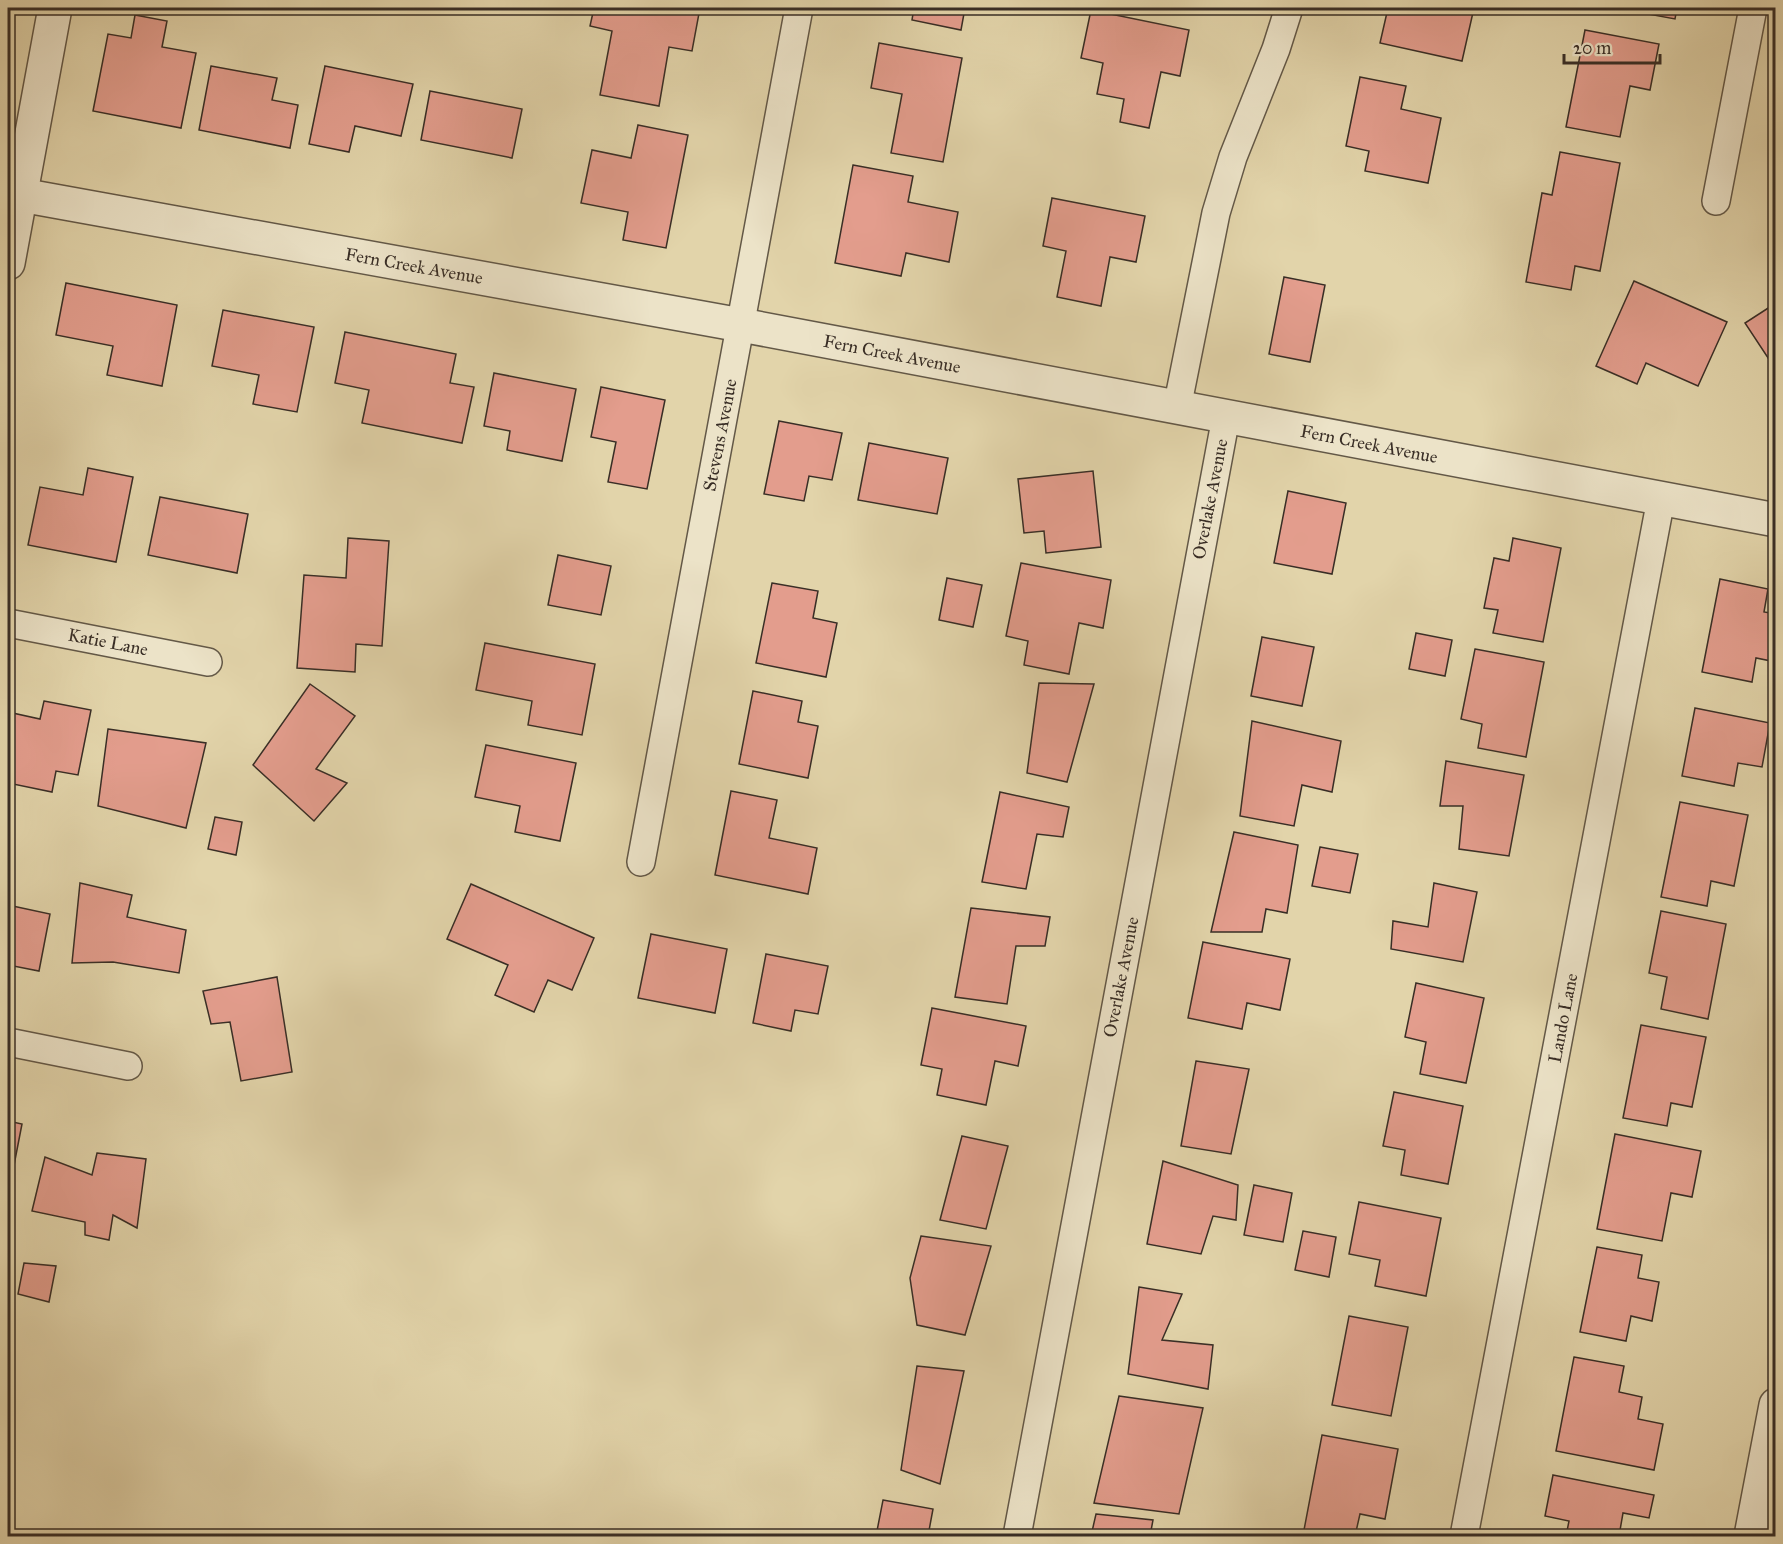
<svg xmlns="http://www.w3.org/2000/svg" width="1783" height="1544" font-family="'IM FELL Great Primer',serif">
	<rect width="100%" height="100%" fill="#e2d4aa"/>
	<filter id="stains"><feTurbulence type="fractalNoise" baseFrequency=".00333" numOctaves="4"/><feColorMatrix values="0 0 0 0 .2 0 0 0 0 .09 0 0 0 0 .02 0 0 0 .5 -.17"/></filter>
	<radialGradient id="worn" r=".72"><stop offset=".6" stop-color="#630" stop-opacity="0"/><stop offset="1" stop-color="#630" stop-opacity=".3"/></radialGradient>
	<g fill="#e39d8d" stroke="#392e26" stroke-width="1.5">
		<polygon points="594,8 700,8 692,51 669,47 659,106 600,95 612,31 590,26"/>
		<polygon points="914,8 965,8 961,30 912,20"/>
		<polygon points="1388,8 1474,8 1462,61 1380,43"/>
		<polygon points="1626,8 1677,8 1675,19 1626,10"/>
		<polygon points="1091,10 1189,30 1180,76 1161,72 1149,128 1120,122 1124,99 1097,94 1103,63 1081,58"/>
		<polygon points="135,15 167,21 162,47 196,53 181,128 93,111 108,34 131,38"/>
		<polygon points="1585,30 1659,44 1650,90 1630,86 1620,137 1566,127"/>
		<polygon points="879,43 962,58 943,162 891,153 902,94 871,88"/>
		<polygon points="211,66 277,78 272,100 298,105 290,148 199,130"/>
		<polygon points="325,66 413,84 401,136 355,126 349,152 309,144"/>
		<polygon points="1360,77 1406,86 1401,109 1441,118 1428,183 1365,171 1369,151 1346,146"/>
		<polygon points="430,91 522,109 512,158 421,140"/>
		<polygon points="638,125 688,135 666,248 623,240 628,212 581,203 592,150 631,158"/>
		<polygon points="1560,152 1620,163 1600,271 1575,266 1571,290 1526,282 1542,193 1552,195"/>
		<polygon points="853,165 913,176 908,202 958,212 949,262 906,253 901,276 835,263"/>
		<polygon points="1052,198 1145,216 1136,262 1110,257 1101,306 1057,297 1066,251 1043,246"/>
		<polygon points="1284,277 1325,285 1310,362 1269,354"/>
		<polygon points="1634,281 1727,322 1698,386 1646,363 1637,384 1596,366"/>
		<polygon points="66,283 177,305 162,386 107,375 113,346 56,335"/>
		<polygon points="1776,303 1776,370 1745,323"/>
		<polygon points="223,310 314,327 297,412 253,404 259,375 212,366"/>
		<polygon points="345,332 456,354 450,383 474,387 462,443 362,423 369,390 335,383"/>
		<polygon points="494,373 576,389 562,461 507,450 510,431 484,426"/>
		<polygon points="601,387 665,400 647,489 608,482 616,442 591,437"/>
		<polygon points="779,421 842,433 832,480 809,476 804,501 764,494"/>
		<polygon points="869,443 948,458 937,514 858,500"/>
		<polygon points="88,468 133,477 116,562 28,545 40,487 83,495"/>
		<polygon points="1093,471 1101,547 1046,553 1044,531 1024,533 1018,479"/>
		<polygon points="1288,491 1346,503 1332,574 1274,563"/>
		<polygon points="160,497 248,514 237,573 148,555"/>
		<polygon points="348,538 389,541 382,646 356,644 355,672 297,668 304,575 346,578"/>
		<polygon points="1513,538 1561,548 1543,642 1493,633 1498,610 1484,608 1494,558 1509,561"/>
		<polygon points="558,555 611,566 601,615 548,605"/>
		<polygon points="1021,563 1111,580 1103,628 1079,623 1069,674 1024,665 1028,641 1006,636"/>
		<polygon points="947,578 982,585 973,627 939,620"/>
		<polygon points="1720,579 1768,589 1764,612 1776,614 1776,662 1756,658 1752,682 1702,672"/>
		<polygon points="772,583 818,591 813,618 837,623 826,677 756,663"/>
		<polygon points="1416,633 1452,640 1445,676 1409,669"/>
		<polygon points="1262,637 1314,647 1302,706 1251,696"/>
		<polygon points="485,643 595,664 582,735 528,725 532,701 476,690"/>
		<polygon points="1475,649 1544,662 1526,757 1478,748 1482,724 1461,719"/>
		<polygon points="1039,683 1094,684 1067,782 1027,773"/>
		<polygon points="310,684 355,716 316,769 347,783 314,821 253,765"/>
		<polygon points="753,691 802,701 798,722 818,726 808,778 739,764"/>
		<polygon points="44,701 91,710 78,775 56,771 52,792 8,783 8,712 40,719"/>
		<polygon points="1695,708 1770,723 1762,767 1738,763 1734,786 1682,776"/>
		<polygon points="1252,721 1341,741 1332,792 1302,785 1294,826 1240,816"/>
		<polygon points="108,729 206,743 186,828 98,806"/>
		<polygon points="486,745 576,763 560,841 515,832 520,806 475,797"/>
		<polygon points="1446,761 1524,775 1509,856 1459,849 1463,806 1440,806"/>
		<polygon points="731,791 777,800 769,838 817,848 808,894 715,875"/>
		<polygon points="1000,792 1069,807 1063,837 1037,834 1026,889 982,882"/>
		<polygon points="1680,802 1748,815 1734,886 1711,881 1707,906 1661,897"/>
		<polygon points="215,817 242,822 236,855 208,849"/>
		<polygon points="1234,832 1298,845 1287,913 1266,909 1262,932 1211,932"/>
		<polygon points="1320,847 1358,854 1350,893 1312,886"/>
		<polygon points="80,883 132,895 127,917 186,930 179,973 113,962 72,963"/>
		<polygon points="1434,883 1477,892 1463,962 1391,949 1393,921 1428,927"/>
		<polygon points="471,884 594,938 572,990 548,980 534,1012 495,995 508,965 447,939"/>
		<polygon points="8,905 50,914 39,971 8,965"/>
		<polygon points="971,908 1050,917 1045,946 1016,946 1007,1004 955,997"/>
		<polygon points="1661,911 1726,924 1708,1019 1661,1009 1667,977 1649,973"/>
		<polygon points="651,934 727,949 715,1013 638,998"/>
		<polygon points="1203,942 1290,959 1280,1010 1247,1003 1242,1029 1188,1018"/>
		<polygon points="766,954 828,966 818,1014 795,1010 791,1031 753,1023"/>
		<polygon points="277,977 292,1072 241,1081 230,1022 211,1024 203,991"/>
		<polygon points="1416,983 1484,998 1466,1083 1420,1074 1426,1042 1405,1037"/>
		<polygon points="932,1008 1026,1026 1018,1066 995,1061 986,1105 937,1095 942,1069 921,1065"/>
		<polygon points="1641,1025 1706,1037 1692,1107 1671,1103 1667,1126 1623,1118"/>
		<polygon points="1196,1061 1249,1069 1231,1154 1181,1146"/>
		<polygon points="1394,1092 1463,1106 1448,1184 1401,1175 1405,1150 1383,1146"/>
		<polygon points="8,1121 22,1124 8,1196"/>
		<polygon points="1615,1134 1701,1151 1692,1197 1671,1193 1662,1241 1597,1229"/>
		<polygon points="962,1136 1008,1146 986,1229 940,1220"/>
		<polygon points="97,1153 146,1159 137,1228 113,1215 109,1240 85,1235 85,1222 32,1211 45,1157 92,1175"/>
		<polygon points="1163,1161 1238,1185 1236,1220 1213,1216 1201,1254 1147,1244"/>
		<polygon points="1254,1185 1292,1193 1283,1242 1244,1235"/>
		<polygon points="1359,1202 1441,1218 1426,1296 1375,1286 1380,1260 1349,1254"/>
		<polygon points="1303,1231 1336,1237 1329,1277 1295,1270"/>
		<polygon points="921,1236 991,1246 965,1335 917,1325 910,1278"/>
		<polygon points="1597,1247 1642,1255 1638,1278 1659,1282 1652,1321 1631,1316 1626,1341 1580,1332"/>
		<polygon points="8,1263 13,1264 8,1293"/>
		<polygon points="24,1263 56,1266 49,1302 18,1294"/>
		<polygon points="1139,1287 1182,1294 1162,1340 1213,1345 1208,1389 1128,1374"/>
		<polygon points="1349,1316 1408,1327 1391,1416 1332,1405"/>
		<polygon points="1574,1357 1624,1366 1619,1392 1642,1397 1638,1419 1663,1424 1654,1470 1556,1451"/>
		<polygon points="917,1366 964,1371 940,1484 901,1470"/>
		<polygon points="1119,1396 1203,1408 1179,1514 1094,1503"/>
		<polygon points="1322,1435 1398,1449 1385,1519 1360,1514 1355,1536 1342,1536 1304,1530"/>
		<polygon points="1553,1475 1654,1495 1649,1518 1623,1513 1619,1536 1566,1536 1569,1521 1545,1516"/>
		<polygon points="883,1500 933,1509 928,1536 876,1536"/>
		<polygon points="1096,1514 1153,1520 1150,1536 1091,1536"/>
	</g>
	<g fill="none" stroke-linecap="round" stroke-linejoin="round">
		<g stroke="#635847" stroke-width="30">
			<g id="minor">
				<polyline points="1716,201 1753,8"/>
				<polyline points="1177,408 1216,213 1233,157 1276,49 1289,8"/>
				<polyline points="8,623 208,662"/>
				<polyline points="641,862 799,8"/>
				<polyline points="8,1042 128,1066"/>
				<polyline points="1017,1536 1226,417"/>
				<polyline points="1464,1536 1661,499"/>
			</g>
		</g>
		<g stroke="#635847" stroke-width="36">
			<g id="tertiary">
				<polyline points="21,195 741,325 1776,520"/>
				<polyline points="8,263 55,8"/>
				<polyline points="1751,1536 1776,1405"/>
			</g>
		</g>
		<use href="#minor" stroke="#ece3c8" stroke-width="27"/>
		<use href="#tertiary" stroke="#ece3c8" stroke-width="33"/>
	</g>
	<g text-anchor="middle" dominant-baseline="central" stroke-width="4.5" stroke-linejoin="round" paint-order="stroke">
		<g font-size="18" fill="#392e26" stroke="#ece3c8">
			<text transform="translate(414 266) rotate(10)">Fern Creek Avenue</text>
			<text transform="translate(892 354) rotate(11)">Fern Creek Avenue</text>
			<text transform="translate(720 435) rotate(-79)">Stevens Avenue</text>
			<text transform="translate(1369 444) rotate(11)">Fern Creek Avenue</text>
			<text transform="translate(1210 499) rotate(-79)">Overlake Avenue</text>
			<text transform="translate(108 642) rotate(11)">Katie Lane</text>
			<text transform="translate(1121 977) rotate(-79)">Overlake Avenue</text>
			<text transform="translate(1563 1018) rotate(-79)">Lando Lane</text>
		</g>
	</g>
	<rect width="1783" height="1544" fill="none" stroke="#e2d4aa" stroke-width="30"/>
	<rect x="9" y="9" width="1765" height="1526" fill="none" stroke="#392e26" stroke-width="3"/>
	<rect x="15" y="15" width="1753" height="1514" fill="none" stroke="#392e26" stroke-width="1.5"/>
	<path d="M1564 54v9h96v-9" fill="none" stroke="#392e26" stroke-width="3"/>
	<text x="1573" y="54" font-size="18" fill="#392e26" stroke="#ece3c8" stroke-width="4.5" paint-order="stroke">20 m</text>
	<rect width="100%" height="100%" filter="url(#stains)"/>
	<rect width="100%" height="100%" fill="url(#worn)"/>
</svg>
